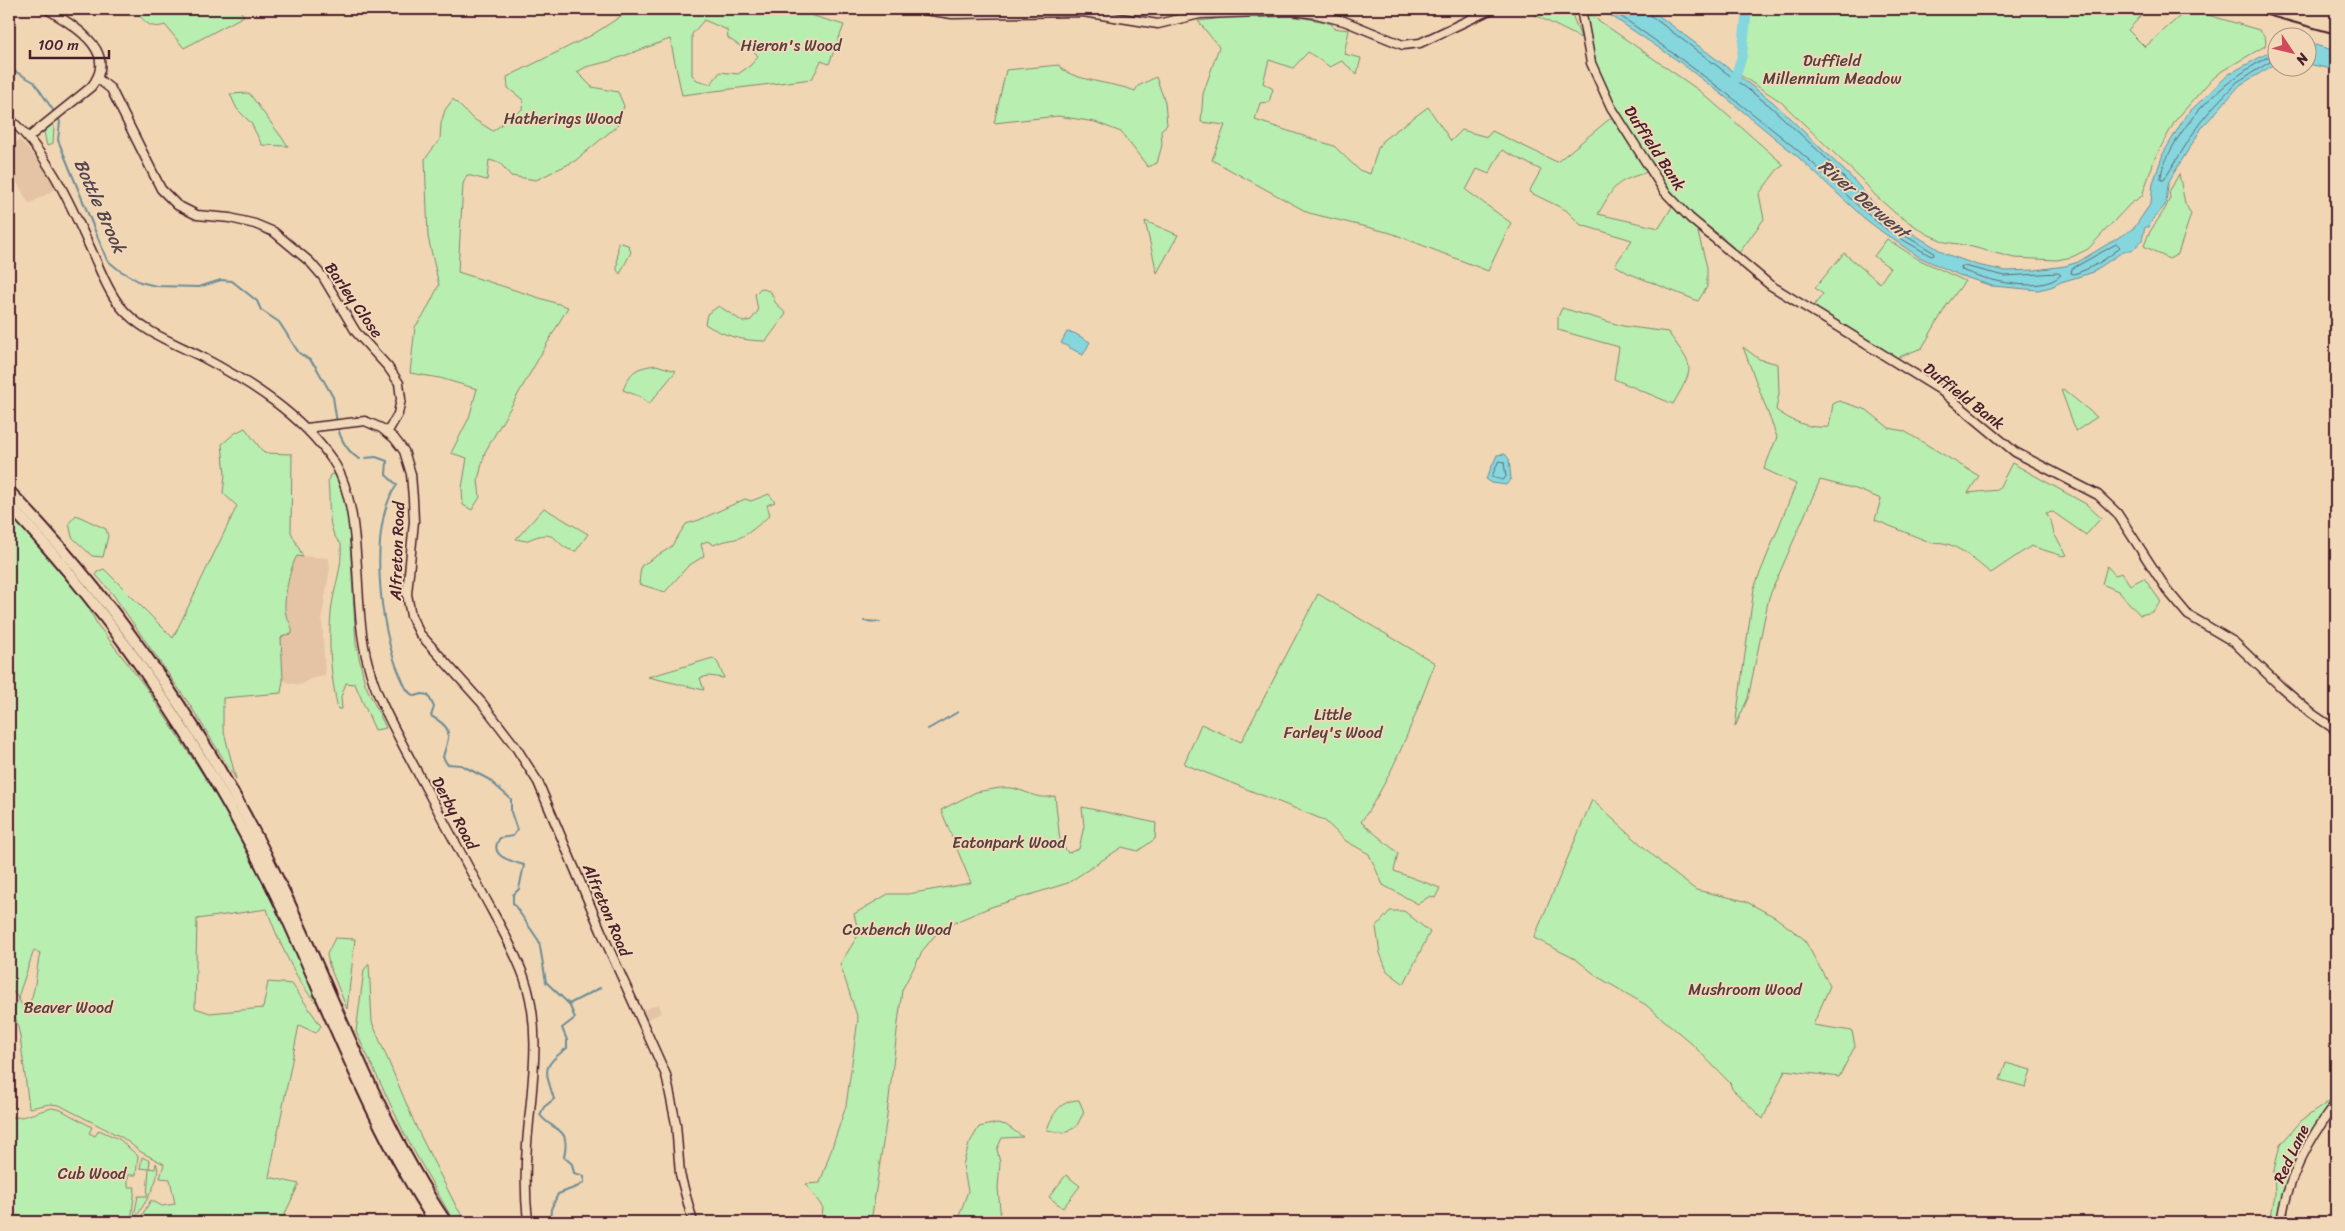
<svg xmlns="http://www.w3.org/2000/svg" width="2345" height="1231" font-family="Sriracha,sans-serif">
	<rect width="100%" height="100%" fill="#f1d6b4"/>
	<filter id="ink" filterUnits="userSpaceOnUse"><feTurbulence type="fractalNoise" baseFrequency=".02" numOctaves="2"/><feDisplacementMap in="SourceGraphic" scale="10" xChannelSelector="R" yChannelSelector="G"/><feConvolveMatrix kernelMatrix="1 2 1 2 8 2 1 2 1" color-interpolation-filters="sRGB"/></filter>
	<g filter="url(#ink)">
		<g fill="#e4c4a5">
			<polygon points="19,139 40,162 56,189 29,204 16,181 9,184 9,150"/>
			<polygon points="297,556 329,558 330,568 322,616 325,676 310,679 301,685 289,683 283,680 280,648 281,638 284,635 292,634 293,627 285,614 285,605 291,564"/>
			<polygon points="659,1004 662,1013 645,1020 641,1011"/>
		</g>
		<g fill="#b8eeb0" stroke="#81866e" fill-rule="evenodd">
			<path d="M137 9H239L244 16 184 48 165 25C150 30 145 22 135 10Z"/>
			<path d="M632 9H790L844 25 829 64 821 61 812 79 682 95 670 39 610 61 586 67 577 72 592 87 618 92 624 106 617 126 575 161 536 180 511 176 500 163 489 160 487 180 467 175 463 184 458 272 568 307 485 452 478 480 480 497 472 510 463 505 462 488 467 458 451 453 469 418 477 389 440 378 410 373 415 327 425 313 439 285 428 237 425 159 440 139 441 123 445 110 453 99 472 118 493 131 501 125 507 115 518 113 522 109 523 100 508 88 507 77 592 35ZM704 20 727 30 728 38 743 48 748 45 758 56 751 65 738 74 720 72 711 84 697 80 692 75V34Z"/>
			<polygon points="1524,9 1570,9 1581,38 1529,12"/>
			<path d="M1751 9H2141V16L2128 30 2145 47 2188 9 2259 30C2265 35 2267 39 2265 46L2222 71 2209 82 2175 121 2155 158 2142 196 2130 204 2088 249 2072 257 2057 260 2014 258 1965 245 1945 242 1927 234 1895 213 1875 195 1862 180 1780 101 1740 75C1744 59 1744 44 1747 28 1748 20 1751 17 1751 9Z"/>
			<polygon points="1585,11 1700,91 1784,165 1777,170 1759,194 1764,219 1739,253 1720,235 1690,214 1665,183 1636,138 1615,106 1596,63"/>
			<path d="M1250 15C1278 15 1305 16 1332 24L1333 28 1349 30 1344 54 1361 58 1357 74 1342 61 1330 67 1308 52 1293 68 1269 60 1263 83 1273 89 1269 102 1260 103 1255 120 1334 146 1359 170 1370 174 1378 148 1383 140 1428 107 1451 141 1462 130 1487 137 1492 131 1557 162 1612 117 1647 172C1613 183 1616 184 1598 214L1659 228 1672 207 1697 229 1707 267V287L1698 301 1628 273 1615 265 1632 240 1581 225 1566 210 1529 192 1541 170 1502 150 1489 174 1477 169 1466 190 1511 223 1488 271 1391 233 1309 213 1212 160 1225 125 1201 122 1203 94 1219 47 1198 21Z"/>
			<path d="M1059 65C1066 80 1117 83 1135 91L1138 86 1156 77 1165 102 1167 125 1161 130 1162 145 1157 163 1148 167 1121 132 1095 122 1058 116 994 123 1006 70Z"/>
			<polygon points="249,93 288,146 262,145 251,123 237,109 230,94"/>
			<polygon points="52,120 54,127 53,143 47,146 44,132"/>
			<polygon points="2179,174 2185,203 2191,214 2178,254 2169,259 2144,246 2149,233 2165,209 2170,198 2169,192"/>
			<polygon points="1145,221 1178,235 1157,273"/>
			<polygon points="1887,239 1918,259 1965,281 1947,305 1922,348 1896,358 1812,308 1823,294 1815,288 1844,253 1880,283 1890,268 1874,256"/>
			<polygon points="618,242 628,245 631,252 620,274 617,270"/>
			<path d="M761 288 771 292 775 302 786 314 766 341C743 341 724 336 705 324L707 314 719 306 743 322 751 320 758 311 755 294Z"/>
			<path d="M1562 308 1623 326 1668 332C1694 369 1696 364 1673 404L1614 379 1619 347 1558 330V317Z"/>
			<path d="M1743 347 1759 359 1778 364 1779 393 1776 410C1791 421 1809 429 1829 427L1833 404 1839 401 1867 410 1889 428 1904 431 1979 476 1968 493 1998 490 2012 463 2086 504 2101 518 2086 535 2053 512 2046 513 2051 521 2054 534 2067 555 2063 556 2031 546 1991 573C1973 560 1954 539 1932 543L1875 520 1881 499 1856 489 1820 480 1769 597 1748 698 1735 727 1754 588 1796 484 1764 469 1777 437Z"/>
			<path d="M656 365 676 371 649 404 641 397 623 390C631 370 636 368 656 365Z"/>
			<polygon points="2063,389 2097,417 2076,431 2061,390"/>
			<path d="M245 428 264 453 292 454 291 532 303 557 297 556C290 566 282 605 286 615 289 623 293 625 292 634L284 635 281 638 283 680 281 693 223 698V728L236 779 190 705 112 593 96 575 97 572 104 569 173 638 237 506 223 493 225 474 222 444 235 433Z"/>
			<path d="M335 474 348 509 356 644 365 684 386 728 375 730 355 684 346 683 341 697 342 709H338C331 679 328 644 331 613 333 589 343 568 341 544 325 530 331 501 328 481L330 475Z"/>
			<path d="M769 494 775 502 767 505 770 515C762 522 750 533 741 537 732 541 723 540 714 545L707 541 701 544 704 556 688 566 665 592 639 584 641 566 671 547 686 524 699 520 745 499 751 501Z"/>
			<path d="M544 508 588 534 576 551C553 549 561 524 526 541L516 539Z"/>
			<path d="M9 513 86 603 97 624 147 689 204 776 242 838 278 906 321 1006C301 994 274 931 267 909L197 919 195 1008 210 1013 263 1008 268 982 292 984 321 1026 316 1033 299 1025 269 1177 299 1184 281 1222H138L151 1200 162 1206 175 1204 170 1179 160 1178 164 1164 141 1152 123 1138 59 1105 50 1104 29 1108 20 1036 14 1011 18 998 9 987ZM34 950 40 953C35 974 37 993 25 1012L18 997Z"/>
			<polygon points="76,515 106,529 108,536 103,557 92,556 72,537 69,523"/>
			<polygon points="2107,566 2115,575 2122,573 2130,585 2144,578 2161,602 2152,612 2140,615 2118,591 2102,584"/>
			<path d="M1318 594 1435 663C1414 718 1395 773 1361 822L1398 853 1394 871 1440 888 1435 898 1430 896 1418 904 1383 885 1369 854 1346 841 1324 820 1184 764 1201 724 1241 742Z"/>
			<polygon points="713,658 718,663 724,678 708,676 700,678 704,690 648,677"/>
			<path d="M1000 788C1005 788 1011 787 1016 789 1031 793 1038 800 1055 796L1060 841 1068 853 1079 849 1084 826 1082 807 1156 823 1155 839 1138 851 1122 847 1068 883 991 907 941 928 923 950 902 990 886 1123 871 1222H821L823 1208 806 1184 820 1183 846 1106 858 1019 840 964 862 929 858 930 854 914 888 894H908L971 883 941 810 976 792Z"/>
			<polygon points="1592,800 1668,869 1696,890 1745,901 1775,917 1804,939 1830,986 1813,1025 1852,1031 1855,1046 1839,1077 1785,1070 1763,1119 1732,1089 1730,1083 1691,1043 1646,1005 1598,977 1577,960 1534,938"/>
			<polygon points="1390,911 1404,911 1430,932 1404,984 1387,971 1380,953 1376,927"/>
			<polygon points="335,938 355,939 347,1009 329,965 327,954"/>
			<polygon points="369,964 372,1022 417,1129 457,1208 467,1222 454,1222 405,1135 356,1032 364,970"/>
			<polygon points="2006,1063 2031,1070 2026,1087 2000,1080"/>
			<path d="M1079 1100 1084 1112 1076 1127 1064 1133 1047 1130C1052 1114 1061 1100 1079 1100Z"/>
			<polygon points="2331,1100 2297,1155 2280,1204 2277,1222 2270,1222 2275,1195 2274,1170 2280,1145 2302,1120"/>
			<path d="M52 1108 61 1110 92 1127 89 1133 95 1136 99 1130 119 1139 138 1156 136 1175H128V1187H135L131 1222H28L9 1210V1116C20 1121 37 1111 52 1108Z"/>
			<polygon points="997,1123 1006,1125 1023,1137 1002,1138 997,1149 1000,1163 998,1188 1001,1220 1000,1222 957,1222 968,1191 963,1165 969,1144 979,1127"/>
			<path d="M142 1157 150 1161 149 1168 155 1169 156 1163C164 1178 141 1208 133 1222L138 1196H147L149 1169 140 1168Z"/>
			<polygon points="1066,1175 1080,1186 1063,1208 1049,1197"/>
		</g>
		<g fill="#85d6dd" stroke="#6d8d96">
			<path d="M1601 9H1650L1773 102 1853 179 1874 204 1900 226 1946 254 1977 265 2006 271 2035 270 2065 266 2078 262 2134 228 2151 203 2153 183 2163 154 2186 115 2229 74 2277 48V63L2240 85 2219 109 2203 126 2169 181C2167 187 2167 202 2165 205 2160 213 2152 217 2149 227H2145L2142 240 2132 251H2124L2091 273 2061 282 2051 287 2038 290 1992 286 1959 275 1919 257 1885 234 1864 218 1798 157 1729 100 1677 60Z"/>
			<polygon points="2308,43 2336,51 2336,70 2308,64"/>
			<polygon points="1067,332 1074,333 1090,342 1083,355 1061,343"/>
			<polygon points="1505,454 1509,459 1511,479 1506,485 1492,483 1486,479 1497,455"/>
		</g>
		<g fill="none" stroke-linecap="round" stroke-linejoin="round">
			<g stroke="#626872" stroke-width="1">
				<path d="M1610 9C1676 54 1740 102 1801 153 1831 178 1857 208 1889 231H1893V227L1871 208 1825 157 1770 106 1650 15 1648 9"/>
				<path d="M2266 58H2270V62L2237 82 2215 105 2199 124 2164 180H2161C2160 170 2168 156 2172 148 2195 107 2226 81 2266 58Z"/>
				<polygon points="1902,234 1933,252 1934,255 1931,256 1900,238 1899,235"/>
				<path d="M2117 244 2120 247C2108 259 2090 269 2074 274L2071 273 2072 269Z"/>
				<path d="M1964 266 2005 276 2058 273 2061 275C2041 295 1985 280 1962 270L1961 267Z"/>
				<polygon points="1499,461 1504,462 1506,477 1503,480 1492,477"/>
			</g>
			<g stroke="#6d8d96" stroke-width="2">
				<polyline points="9,68 34,82 55,113"/>
				<polyline points="58,117 60,122 58,140 107,260 119,270 140,282 156,286 199,287 221,280 232,281 257,301 261,310 279,322 299,353 310,360 316,367 333,397 337,423"/>
				<path d="M338 427C340 439 349 454 360 459"/>
				<path d="M365 458 376 457 387 461 386 475 397 485C367 524 380 632 400 675 404 683 406 693 415 696L422 694 428 695 434 707 431 716C455 729 449 735 443 757L447 764 461 765 488 779 511 799V812L517 830 513 836 500 838C487 856 511 861 524 865L519 889 513 895V903L539 941 546 982 569 1004 575 1018 562 1028 567 1040V1048C541 1067 545 1070 554 1099L544 1107 540 1115C554 1133 571 1125 564 1157L572 1164 574 1173 584 1176V1182L579 1186 558 1194 551 1209 550 1222"/>
				<polyline points="864,621 880,622"/>
				<polyline points="928,729 958,712"/>
				<polyline points="569,1004 600,988"/>
			</g>
			<polyline stroke="#85d6dd" stroke-width="10" points="1734,81 1742,56 1747,9"/>
			<g stroke="#4a1f2b" stroke-width="11">
				<g id="secondary">
					<polyline points="918,9 952,14 1083,12 1158,24 1200,14 1294,11 1316,14 1344,21 1403,45 1420,43 1492,9"/>
					<polyline points="1581,9 1591,63 1611,107 1665,192 1690,218 1770,285 1939,389 2015,452 2098,495 2117,513 2167,590 2188,615 2234,642 2281,687 2311,713 2336,730"/>
					<polyline points="97,78 111,89 161,189 177,205 197,215 230,218 255,224 274,232 310,262 323,277 356,332 388,367 399,383 401,399 398,414 387,433"/>
					<path d="M9 118C50 155 70 204 93 254 101 272 108 291 120 306 140 331 174 343 202 357 251 383 301 414 333 461 366 511 351 605 368 664 376 696 392 724 407 753 433 801 458 848 484 896 498 922 514 949 524 977 543 1031 531 1089 527 1144 525 1171 525 1196 528 1222"/>
					<path d="M29 137 91 87C121 51 72 25 47 9"/>
					<polyline points="306,428 365,421 381,428 394,438 404,451 411,474 413,499 414,521 407,594 411,616 420,634 482,703 515,746 538,782 601,931 666,1075 676,1124 680,1174 693,1222"/>
					<path d="M2281 1222C2287 1179 2310 1137 2336 1103"/>
				</g>
			</g>
			<g stroke="#4a1f2b" stroke-width="14">
				<g id="highway">
					<path d="M9 491C121 607 217 748 285 894 337 1004 378 1121 446 1222"/>
					<path d="M9 505C122 625 216 767 286 916 333 1019 372 1127 435 1222"/>
				</g>
			</g>
			<use href="#secondary" stroke="#f0d8b8" stroke-width="8"/>
			<use href="#highway" stroke="#f0d8b8" stroke-width="10"/>
			<polyline stroke="#4a1f2b" stroke-width="2" points="2245,9 2336,34"/>
		</g>
	</g>
	<g text-anchor="middle" dominant-baseline="central" stroke-width="4" stroke-linejoin="round" paint-order="stroke">
		<g font-size="16" fill="#5a3e3f" stroke="#f0d8b8">
			<text x="791" y="45">Hieron's Wood</text>
			<text x="1832" y="60">Duffield<tspan x="1832" dy="18">Millennium Meadow</tspan></text>
			<text x="563" y="118">Hatherings Wood</text>
			<text x="1333" y="714">Little<tspan x="1333" dy="18">Farley's Wood</tspan></text>
			<text x="1009" y="842">Eatonpark Wood</text>
			<text x="897" y="929">Coxbench Wood</text>
			<text x="1745" y="989">Mushroom Wood</text>
			<text x="68" y="1007">Beaver Wood</text>
			<text x="92" y="1173">Cub Wood</text>
		</g>
		<g font-size="16" fill="#4a1f2b" stroke="#f0d8b8">
			<text transform="translate(1655 148) rotate(57)">Duffield Bank</text>
			<text transform="translate(354 300) rotate(55)">Barley Close</text>
			<text transform="translate(1964 396) rotate(38)">Duffield Bank</text>
			<text transform="translate(397 551) rotate(-88)">Alfreton Road</text>
			<text transform="translate(455 813) rotate(62)">Derby Road</text>
			<text transform="translate(607 910) rotate(67)">Alfreton Road</text>
			<text transform="translate(2291 1154) rotate(-65)">Red Lane</text>
		</g>
		<g font-size="18" font-style="italic" fill="#56444f" stroke="#f0d8b8">
			<text transform="translate(1864 199) rotate(40)">River Derwent</text>
			<text transform="translate(100 206) rotate(66)">Bottle Brook</text>
		</g>
	</g>
	<rect width="2345" height="1231" fill="none" stroke="#f0d8b8" stroke-width="30"/>
	<rect x="15" y="15" width="2315" height="1201" fill="none" stroke="#4a1f2b" stroke-width="2" filter="url(#ink)"/>
	<g transform="translate(2292 52) rotate(125)"><circle r="24" fill="#f0d8b8" stroke="#ae8e80"/>
	<path d="M0-4L9 19L0 12L-9 19Z" fill="#d1495b"/>
	<text y="-8" font-size="14" font-weight="bold" text-anchor="middle" fill="#4a1f2b">N</text>
	</g>
	<path d="M30 50v8h79v-8" fill="none" stroke="#4a1f2b" stroke-width="2.5"/>
	<text x="38" y="50" font-size="15" fill="#4a1f2b" stroke="#f0d8b8" stroke-width="4" paint-order="stroke">100 m</text>
</svg>
